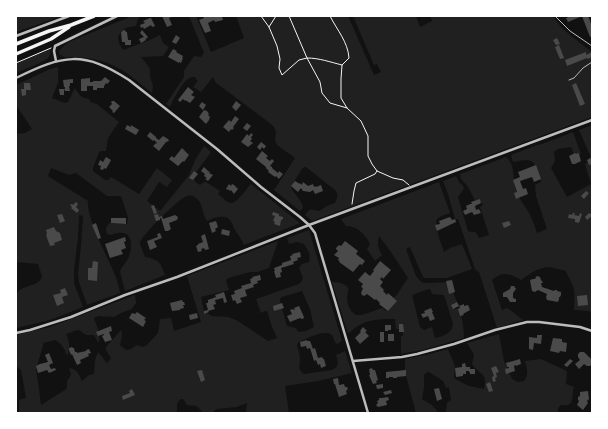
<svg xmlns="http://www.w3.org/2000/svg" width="608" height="429" font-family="Mulish,sans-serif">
	<rect width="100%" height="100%" fill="#111"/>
	<g fill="#202020" fill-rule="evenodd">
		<polygon points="16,16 62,16 16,32"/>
		<path d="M132 16H139L136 26C127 27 122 28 118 37L119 43 123 50 150 40 160 35 163 43 169 47 163 56 141 57 149 67 150 70V76L153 87 152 93C140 84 128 72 114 66 99 58 81 57 65 57 52 53 64 46 69 42Z"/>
		<path d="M189 16H196L211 52 244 38 236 16H348L374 75 381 72 377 64 374 65 353 16H416L420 27 432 21 430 16H553C562 31 578 41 592 52V117L312 221 305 215C311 207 311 210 319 211L327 206 335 203C337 198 339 194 335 190L306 167H304L302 169 291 187C294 195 302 199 303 208L300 211 274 190 295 158 277 145 275 141 276 132 274 127 271 124 215 82 213 77 201 92 193 87 197 82V80L195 77C192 77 191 77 188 79 182 83 173 100 170 107L166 104 184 77V71L194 56 201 57 204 53Z"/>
		<path d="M50 49C51 52 50 55 48 58 41 64 24 69 16 73V64Z"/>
		<path d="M58 67V83L52 98 65 103 68 102 75 88C79 95 81 98 89 99L91 102 97 104 119 122 108 138 106 151H101L99 152 93 168V171L105 180H108L111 177 139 194 157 168 172 180 167 187 159 182 147 201 160 211 189 175 195 160 204 146 211 152 192 178 197 183 200 185 204 182H206L220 191 218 194C222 197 228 204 232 203 237 203 247 188 251 184L300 223 293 226 244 245C242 239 237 234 234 228 233 226 232 222 230 220 224 213 214 218 207 221 201 212 204 201 193 196 191 196 189 195 187 196 177 200 145 232 140 242V244L145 257C159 259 161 263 165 275L125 291 120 272C121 267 127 262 129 256 132 249 133 233 122 233 118 232 114 234 110 235L107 234C105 229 106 226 110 223L127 224 128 217 121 196H107L76 173 69 175 51 168 48 176 88 201C86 217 108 258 115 275 117 280 119 287 120 293L87 305 79 282 78 274 81 246 83 216 79 215 78 237 74 270V283L83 307 50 320 16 328C16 320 16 313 16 305 16 302 15 299 16 296 19 283 39 289 42 276L38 264 16 262V134L25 133 32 129 16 105V85L50 69Z"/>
		<path d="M592 125V314L589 311 574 310C574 303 575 296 574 290 573 284 568 277 566 271 561 270 555 268 550 267 539 267 529 274 521 280 510 273 502 271 492 280L502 310 507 308 513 312 523 320 497 328 479 272 475 269 458 219H455L448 194 443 181 456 176 459 182 464 187 463 190 458 197 468 231 470 232C476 231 477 234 479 238L489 235 480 207 483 205 480 200 476 202 468 187 461 179 460 174 506 157C516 165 512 179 516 190 519 200 526 206 530 215 533 221 535 227 537 233L547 229 536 196 535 185 541 182C535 162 536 157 513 162L511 155 537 145 542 144 573 132 581 154 575 157 571 147 558 149 554 152 555 161 551 168 567 197 591 184 585 164 592 160 579 130Z"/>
		<path d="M439 182 450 213C446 214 441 216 438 218 432 223 442 244 444 252L450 248 462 244 472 269 447 278H425L423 277 410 247 406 249 416 276 421 282 424 283H430L449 282 457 302 452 304 455 309 459 308C462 318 464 328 464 338L422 350 401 354V336H403V332H401V329H396L395 319C383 319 368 319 358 326 354 328 351 331 348 334L332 282C337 282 345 283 348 288 349 291 347 294 347 297 347 305 350 311 356 315H361L368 313 379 309H380L382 308 386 311 390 305 387 302 396 296 408 278 391 252 379 236C377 243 378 249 382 255L375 261 367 249 370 244C365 234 357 226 346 226L341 219ZM429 289H430L432 294 444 295 453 324C452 334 443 336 435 338L432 327 424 330 420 327 412 295Z"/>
		<path d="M309 230 342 341 337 344C332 340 335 336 330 334 323 330 303 339 297 344 297 349 300 353 300 358 300 366 297 369 304 374L332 370C340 367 338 361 336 355L345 351 352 373 318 381 285 386 289 413H246L247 403 237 407 217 409 214 411 213 413H203L197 406 187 405 183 399H181C176 402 177 408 177 413H19V400L26 398 21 370 16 366V335L50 327 135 295 136 303 132 309 121 313 114 317 98 316 94 318C97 326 100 334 99 342H98L94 335H86L79 330C74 330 71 333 66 334 70 341 70 349 67 356 65 349 61 343 55 340L43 343V346L36 369 38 382 41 405 65 390 67 388V381L71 375 69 368C77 369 79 374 82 381L89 375 94 374 95 360 98 352 107 363 111 358 106 350V347L121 330C123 336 121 340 120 345 128 353 129 350 137 345L142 347 146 346 158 333 160 319 171 318 174 331 201 322 187 276 278 241 269 268 257 272H250L228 278 226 281 229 290 201 297 204 311 212 316 229 317 238 321 268 341 277 338 271 324 267 311H265L261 313 256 299 299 284 302 281 303 278 299 268 302 264 309 262C311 254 308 250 304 244L297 242 289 244 287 238ZM302 291 310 309 314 327 306 331 298 332 296 328 287 326 280 302V299L282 297Z"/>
		<path d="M499 334 504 361 512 379 518 382 524 381C529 375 527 369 525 361L541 359 567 371 566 384 574 387C572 392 573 398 571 403L568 405H561L558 408V413H443L446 411 447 403 451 400 449 387 446 388 443 381 429 372H427L424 375V388L422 399 432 405 438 412 440 413H416L405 372V359L426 355 448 349 455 366 454 377 455 379 469 386 484 389C488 372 479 375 472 364L474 355 467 343Z"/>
	</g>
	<g fill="#4a4a4a">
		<polygon points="162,16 174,16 169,18 172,25 167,27"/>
		<polygon points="203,16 213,16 213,17 216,16 222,16 223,20 215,22 214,20 208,23 211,31 205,33 199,20 204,18"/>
		<polygon points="571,16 580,16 580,17 568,22 566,18"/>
		<polygon points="582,16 588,16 592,26 592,36 590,37"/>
		<polygon points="150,18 151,18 155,26 152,27 151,25 144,29 143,27 141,28 140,25 145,23 143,21"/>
		<polygon points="125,30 126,32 127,32 128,40 131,40 131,45 125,45 125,42 122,42 121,32 122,32 122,31"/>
		<polygon points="142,30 148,37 146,39 145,37 146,40 141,43 139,39 144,37 140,33"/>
		<polygon points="176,35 180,38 176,44 172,42"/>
		<polygon points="557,38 560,44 556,45 553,40"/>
		<polygon points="559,45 564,58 560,59 555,47"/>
		<polygon points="173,49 177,51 176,52 183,56 182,58 183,58 181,63 179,62 179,63 168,57"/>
		<polygon points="586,52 586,55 592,52 592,57 588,59 587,58 567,66 565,60"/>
		<polygon points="105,77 110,81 107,84 106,83 104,86 104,88 97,88 97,90 93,90 93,86 87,86 87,91 81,91 81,79 90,78 90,82 93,82 93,81 101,81"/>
		<polygon points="73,79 73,83 70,83 70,86 69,86 70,91 65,91 65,90 64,90 64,95 60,95 59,89 65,89 65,87 64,87 63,80"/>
		<polygon points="24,83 30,83 31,90 26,90 26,95 22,96 21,89 24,89"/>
		<polygon points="576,83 585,104 580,106 572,85"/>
		<polygon points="188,87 194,92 191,95 195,97 190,103 185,100 185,101 183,99 180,102 178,100"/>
		<polygon points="112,101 114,101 120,106 114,113 112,112 113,111 109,107 112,104 111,102"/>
		<polygon points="236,101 241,105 236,111 232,107"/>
		<polygon points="202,102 206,105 203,110 199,106"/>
		<polygon points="204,110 207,111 209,114 208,115 210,117 209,120 206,124 199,117"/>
		<polygon points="235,116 239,119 233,127 234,128 232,130 231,129 229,132 223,127 229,120 231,122"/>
		<polygon points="247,123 251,126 247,131 243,128"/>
		<polygon points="127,125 131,127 131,125 139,130 136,135 125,129"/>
		<polygon points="150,132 156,137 156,138 159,140 163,136 168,139 169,141 166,142 159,151 153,146 156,143 157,144 157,143 154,140 153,141 147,136"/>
		<polygon points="251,133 253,135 251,137 252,139 250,141 253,143 248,147 241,142 247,134 249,136"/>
		<polygon points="261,142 266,146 264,149 262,147 260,150 257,147"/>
		<polygon points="182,148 189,155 184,162 183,161 178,166 169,159 172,156 174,158"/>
		<polygon points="262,151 268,156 266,158 270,161 272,159 274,161 270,166 272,167 272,168 278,173 279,171 283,174 279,179 276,176 275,177 268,172 269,171 266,168 266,167 256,159"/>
		<polygon points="575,153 576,154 578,153 579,154 581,161 575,164 572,164 569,156"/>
		<polygon points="106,157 111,160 110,162 106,169 104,168 103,170 100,169 101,166 98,165 100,160 103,162"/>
		<polygon points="592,157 592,164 589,165 587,160"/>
		<polygon points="536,165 541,179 534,182 532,177 520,181 523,189 526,188 528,194 516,199 514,193 517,192 513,180 520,177 518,172"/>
		<polygon points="204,167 208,171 210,172 209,173 213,175 208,181 205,179 207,178 204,176 205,174 201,171"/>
		<polygon points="194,171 198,174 193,180 189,178"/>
		<polygon points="295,181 300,184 300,183 302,185 303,182 308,186 313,184 314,187 315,186 316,187 321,185 323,191 315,194 313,190 310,192 303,191 301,188 298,192 291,186"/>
		<polygon points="229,184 231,186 232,184 234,185 238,189 234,194 231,190 230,191 228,189 228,190 226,189"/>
		<polygon points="586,191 589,193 584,199 581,196"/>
		<polygon points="480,199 481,203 475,206 476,210 479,209 481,213 474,215 472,212 465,215 463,211 467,209 466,206 470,204 472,204 471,202"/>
		<polygon points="76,202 78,204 76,207 79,210 77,213 71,208 72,207 70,205 72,204 73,205"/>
		<polygon points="154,205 157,213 154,214 151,206"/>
		<polygon points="273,212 279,214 279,216 283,217 283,219 281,220 280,226 274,224 275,222 273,221 275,216 272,215"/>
		<polygon points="573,213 575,213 574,215 579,216 580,213 582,214 579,223 575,222 575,219 568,218 569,214 572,215"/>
		<polygon points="589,213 590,214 592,213 592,216 587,220 585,217"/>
		<polygon points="62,214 65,221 60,223 57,215"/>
		<polygon points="158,214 159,217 162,216 163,219 175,215 178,217 177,220 169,223 171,229 168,231 165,231 161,218 160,218 160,220 156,221 154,215"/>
		<polygon points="450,217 452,220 455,219 456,222 437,231 435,225 440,224 439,221"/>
		<polygon points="111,218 126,218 126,224 111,223"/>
		<polygon points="216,221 218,227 215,229 216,231 212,233 209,223"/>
		<polygon points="509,221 511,225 504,228 502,223"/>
		<polygon points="96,223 101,238 98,239 92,225"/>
		<polygon points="54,227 56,231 60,233 62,240 54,243 55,245 50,246 46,235 47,234 46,230"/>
		<polygon points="222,229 230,231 229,236 221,234"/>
		<polygon points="160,233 162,238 154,241 157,247 150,250 147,241 158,237 157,234"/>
		<polygon points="205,234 209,249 205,250 204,248 201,249 202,251 198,252 196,246 198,245 198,244 203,242 201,236"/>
		<polygon points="125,237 126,241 124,242 126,248 121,250 123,254 110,258 105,244"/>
		<polygon points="345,241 358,251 356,254 365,261 362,265 360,264 353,272 339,262 340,262 338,260 339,258 334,255 338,251 336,249 336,248 339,245 341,246"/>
		<polygon points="300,252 301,257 297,258 298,260 293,262 294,264 281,268 282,272 280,273 281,277 276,278 274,271 275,271 274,268 282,265 282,263 291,260 290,256 293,255 292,254"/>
		<polygon points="93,261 98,262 97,281 88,280 88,268 92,268"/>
		<polygon points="380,261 391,270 383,279 382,277 380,279 383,282 380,286 384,290 383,291 387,295 388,293 397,301 388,311 379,304 380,303 376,299 375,300 367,294 364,296 362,295 361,293 363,288 361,287 363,284 358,280 365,272 370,276 374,271 373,270"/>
		<polygon points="260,275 261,280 257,281 258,283 253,285 254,287 245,290 247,296 240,298 242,302 237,304 235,300 233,301 231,295 235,294 234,291 242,288 241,286 251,283 250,279 253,278 252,277"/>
		<polygon points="537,276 540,277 541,280 542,281 543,283 541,283 542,287 554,291 555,290 557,290 557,291 561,292 561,295 560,297 559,297 559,299 558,302 547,300 546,297 547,294 538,290 535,292 532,291 530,280 533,279 535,279 536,277"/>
		<polygon points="452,280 455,292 449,294 446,281"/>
		<polygon points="511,286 514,286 516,289 513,293 513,298 516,299 516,302 510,302 507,297 503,297 503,293 510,289"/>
		<polygon points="65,288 68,295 62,297 64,303 57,306 53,295 61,293 60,290"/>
		<polygon points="224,292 227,302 224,303 223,298 215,300 216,304 213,305 215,309 208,311 209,312 204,314 204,311 208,310 206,303 208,303 208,300 216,297 215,295"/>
		<polygon points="587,295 588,305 578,306 577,296"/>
		<polygon points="182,300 183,302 184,302 185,305 183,305 184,308 180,309 180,310 172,311 170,303"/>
		<polygon points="457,302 459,306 453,309 451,305"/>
		<polygon points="282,303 284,308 274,311 273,306"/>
		<polygon points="464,304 464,306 468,305 470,310 463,314 464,315 460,316 458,309 460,308 459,306"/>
		<polygon points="299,306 304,317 303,319 302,319 300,318 290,322 287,316 292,314 290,310 293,309 294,310 295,310 294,308"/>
		<polygon points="431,308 433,312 432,312 435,319 430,321 428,316 423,318 421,314 425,313 424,311"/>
		<polygon points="137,312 146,318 144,320 146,321 143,327 129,318 132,313 135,314"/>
		<polygon points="197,313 198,318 190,320 189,315"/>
		<polygon points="399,324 403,324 404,332 399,332"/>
		<polygon points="385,325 391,325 391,330 388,330 388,331 385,331"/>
		<polygon points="111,326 112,331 109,332 112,340 105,342 102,336 104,335 104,334 98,336 96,332"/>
		<polygon points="363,327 367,331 365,332 369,336 360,344 355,338 361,332 360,331"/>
		<rect x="380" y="332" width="4" height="10"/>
		<rect x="388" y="334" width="6" height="7"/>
		<polygon points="537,335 542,335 541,344 534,343 533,350 529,349 529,337 537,338"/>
		<polygon points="553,338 562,339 562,342 567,343 566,352 560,351 559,353 550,351"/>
		<polygon points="307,340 307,341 310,341 313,349 315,348 318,358 322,357 323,359 324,359 326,366 321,368 320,364 318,365 316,360 314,361 310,348 307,349 306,346 301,347 300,342"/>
		<polygon points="72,347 73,348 74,348 75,352 77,352 77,353 86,351 86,350 89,349 91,353 88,354 89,356 80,360 81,363 77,365 72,354 71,355 69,350 69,348"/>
		<polygon points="580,352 584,352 592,360 592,364 590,366 587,366 584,364 579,369 575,364 580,360 578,357 578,354"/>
		<polygon points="49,353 53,363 49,365 51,369 55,368 56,370 49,373 47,370 38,373 36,366 40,364 48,362 45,355"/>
		<polygon points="520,359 521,364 516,366 516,365 514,366 515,371 506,374 505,369 509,368 509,367 507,367 506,363"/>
		<polygon points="570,359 573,361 567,367 564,365"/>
		<polygon points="465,363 466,367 470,367 470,369 475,369 475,374 470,374 470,372 469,372 469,371 466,371 466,374 463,374 463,376 456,377 455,368 462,367 462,364"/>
		<polygon points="496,366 499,372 496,373 497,377 495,378 496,381 493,382 492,377 494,376 491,368"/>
		<polygon points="372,368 373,370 375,370 378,380 376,381 377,383 373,384 369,375 370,375 369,369"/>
		<polygon points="202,370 205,380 201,382 197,371"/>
		<polygon points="406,370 406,376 397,377 397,378 393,378 393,377 389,377 389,378 386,378 386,372"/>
		<polygon points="338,378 339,385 344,384 345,387 347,387 348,389 346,391 347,394 339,397 335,384 334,384 333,379"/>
		<polygon points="490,382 493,391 489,392 486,384"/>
		<polygon points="383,384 383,388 377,389 376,385"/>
		<polygon points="439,388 442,399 437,401 434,389"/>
		<polygon points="132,389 135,395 123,400 122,396 130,393 129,391"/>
		<polygon points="391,390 392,393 385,395 383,392"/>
		<polygon points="588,391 589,399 587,401 588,403 583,410 577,405 579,401 578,400 578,397 580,396 580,392"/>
		<polygon points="388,397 389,400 386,401 387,405 378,407 376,405 378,403 377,401 379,400 379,398 382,398"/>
	</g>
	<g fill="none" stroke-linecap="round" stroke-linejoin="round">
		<g stroke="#f5f5f5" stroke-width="1">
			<polyline points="261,16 269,27 277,46 280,59 279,68 282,75 299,60 307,58 320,82 322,93 330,103 347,108"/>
			<path d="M289 16 307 58C319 58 330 62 342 65"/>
			<path d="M330 16C337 30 348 42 349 58L342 65 341 79V98L347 108 361 121 368 136V156L372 164 377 171 393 178 403 180 409 185"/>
			<polyline points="269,27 276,16"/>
			<polyline points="16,63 51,48"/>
			<polyline points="352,204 354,191 356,183 375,174 377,171"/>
		</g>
		<g stroke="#bcbcbc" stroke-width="1">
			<polyline points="555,16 570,31 592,46"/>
			<polyline points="569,80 574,78 583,68 592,62"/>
		</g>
		<g stroke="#bcbcbc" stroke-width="2.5">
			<polyline points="16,36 69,16"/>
			<polyline points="56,61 54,51 55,46 117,16"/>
			<path d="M16 78C63 55 83 50 129 80L217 149 261 187 300 217 309 225 315 233 368 413"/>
			<polyline points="16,333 30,330 71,317 125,295 177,277 309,225 592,120"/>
			<polyline points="353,361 402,357 417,354 454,344 495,330 527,322 539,322 580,327 592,331"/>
		</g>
		<g stroke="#f5f5f5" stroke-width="3.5">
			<polyline points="16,44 49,31 71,25 94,16"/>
			<polyline points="16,54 51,39 69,27"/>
		</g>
	</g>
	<rect width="608" height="429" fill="none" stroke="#ffffff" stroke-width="34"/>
</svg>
